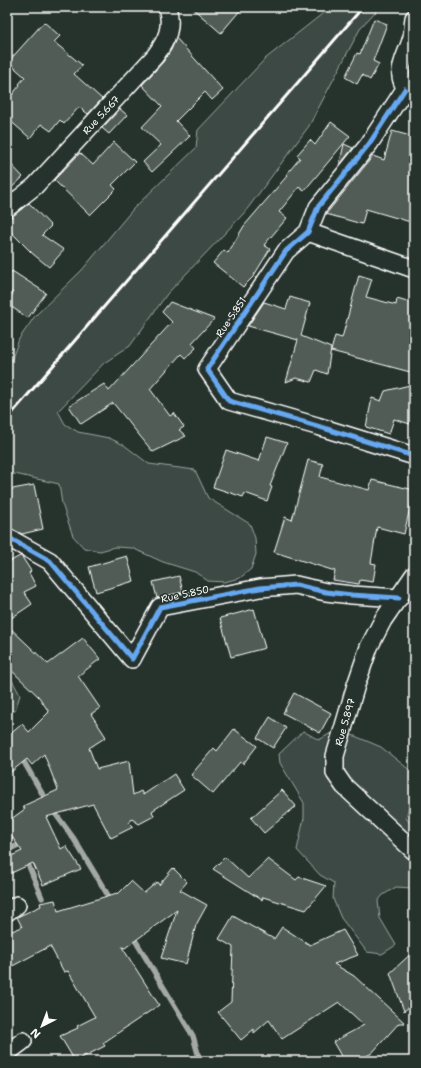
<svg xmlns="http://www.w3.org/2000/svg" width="421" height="1068" font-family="'Shantell Sans',sans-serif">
	<rect width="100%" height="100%" fill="#26332d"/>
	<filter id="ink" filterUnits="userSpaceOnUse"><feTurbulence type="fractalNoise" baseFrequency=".025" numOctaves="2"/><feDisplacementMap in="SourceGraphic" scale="8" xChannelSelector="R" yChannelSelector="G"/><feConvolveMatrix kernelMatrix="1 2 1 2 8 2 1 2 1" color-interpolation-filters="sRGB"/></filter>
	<g filter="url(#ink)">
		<g fill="#3e4944" stroke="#9ea4a2">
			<polygon points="331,7 380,7 361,27 309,126 245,212 167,294 130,346 104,363 58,411 65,424 78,432 109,438 124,445 149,464 195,470 208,498 250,524 255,538 256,554 251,569 240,578 224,582 208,581 195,572 163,562 132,548 115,547 100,551 84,548 73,536 62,504 59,484 15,474 7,476 7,372 19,339 35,316 82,270 133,209 196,148 198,130 265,59"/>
			<polygon points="7,676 12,680 20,695 15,711 7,711"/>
			<path d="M338 729 381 747 412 772C417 786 409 804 406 818L414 828V886L412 888 396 887 383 895 378 901 380 918 396 945 382 954 367 952 341 918 333 899 334 883 320 875 297 850 304 818V803L280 763 279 754 303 731 319 740Z"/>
		</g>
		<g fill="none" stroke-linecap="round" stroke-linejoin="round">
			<g stroke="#a4a9a7" stroke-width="5.5">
				<polyline points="7,731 12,741"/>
				<polyline points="20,755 47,802"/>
				<polyline points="52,809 74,839 112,902"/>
				<polyline points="7,850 21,844 22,847"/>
				<polyline points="26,859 42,898"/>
				<polyline points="132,935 193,1036 200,1061"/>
			</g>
		</g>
		<g fill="#515c57" stroke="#fff">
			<polygon points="191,7 243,7 221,33"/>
			<polygon points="374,19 387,24 373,61 379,64 370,80 362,75 357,84 345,77 357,53 360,54"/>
			<polygon points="44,22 60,36 54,42 82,65 74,74 102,99 88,114 79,107 64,124 60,120 51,131 41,124 30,138 7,118 7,101 20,85 19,84 25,77 8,62"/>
			<polygon points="176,38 223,90 212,100 205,92 176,121 190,136 152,172 143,162 161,145 142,127 162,106 142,85 163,62 171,50"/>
			<polygon points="120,109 127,115 109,134 102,128"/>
			<polygon points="331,122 350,136 304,191 299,187 279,212 287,218 264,245 270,249 253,277 243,287 213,263 224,250 228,253 244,226 287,176 286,175 300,158 297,155 310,140 315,145"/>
			<polygon points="392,131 414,137 414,223 366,209 362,224 326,214 373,156 384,160"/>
			<polygon points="114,142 135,162 112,185 116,189 90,215 54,180 80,153 93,165"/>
			<polygon points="344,144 353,148 339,166"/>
			<polygon points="7,160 23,177 7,192"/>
			<polygon points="29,203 51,226 42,235 64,250 49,267 33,254 7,228 7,218 13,216"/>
			<polygon points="12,271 46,293 28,318 7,304 13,293 7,289 7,279"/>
			<polygon points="359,275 372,279 366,297 396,305 397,299 414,304 414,373 331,351 335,336 342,338"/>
			<polygon points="290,297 310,303 301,336 331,348 327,374 316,370 311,382 296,378 286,382 298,340 248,326 264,302 286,309"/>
			<polygon points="170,302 214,319 192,343 196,348 185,358 181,354 150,389 170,416 174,413 184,427 179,430 186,436 153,452 113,403 81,424 69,406 104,384 109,391 172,322 162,312"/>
			<polygon points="414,384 414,409 410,424 394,419 389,434 366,427 372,398 381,401 385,391"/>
			<polygon points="267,437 287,443 270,486 272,487 267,501 245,493 243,497 213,487 226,450 259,461"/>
			<polygon points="308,460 323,464 320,477 369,490 372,480 414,490 404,534 377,527 371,563 376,564 373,582 360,580 359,584 333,580 335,571 274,552 285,517 292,520"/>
			<polygon points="34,485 43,529 22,534 7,527 7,490"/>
			<polygon points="20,556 22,557 31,571 29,573 36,586 24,592 32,604 7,621 7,563"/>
			<polygon points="127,556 134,581 96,592 89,567"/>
			<polygon points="179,576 183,592 157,598 153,582"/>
			<polygon points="254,609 265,648 231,657 220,618"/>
			<polygon points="7,625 48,664 83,638 100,659 78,676 100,708 91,714 106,737 89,748 97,769 129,761 133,795 141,791 143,795 174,774 184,790 152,811 154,816 139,824 132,819 129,823 133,827 111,838 93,804 46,817 61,849 66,846 81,869 43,885 33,863 7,875 7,858 22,851 7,830 7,822 25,809 23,806 58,790 44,754 32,765 27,759 7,775 7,737 22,724 29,732 49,712 39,697 7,666"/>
			<polygon points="294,693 331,713 320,733 283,713"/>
			<polygon points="270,717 286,728 273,748 257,738"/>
			<polygon points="234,729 257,746 243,764 240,762 213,794 191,775 214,748 217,751"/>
			<polygon points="282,790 296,806 264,833 251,818"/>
			<polygon points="225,857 248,878 268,859 296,880 299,877 326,886 306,910 263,897 262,900 213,869"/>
			<polygon points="173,868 187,882 180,890 207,905 196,925 186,964 161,958 177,910 125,948 122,947 159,1005 103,1043 105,1046 75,1061 60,1036 78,1028 77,1026 95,1017 68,971 64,972 50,946 7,969 7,933 22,927 17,917 41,906 40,903 55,900 58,911 117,893 118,894 131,881 144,893 157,882 159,885"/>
			<polygon points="233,916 274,939 282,927 310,945 343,930 358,955 334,964 354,976 405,1023 399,1023 372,1053 357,1061 344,1061 333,1042 364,1025 339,1002 282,1039 269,1020 254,1033 254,1029 241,1040 218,1012 231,1002 233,947 219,939"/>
			<polygon points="414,951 414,1003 404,1011 390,973"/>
		</g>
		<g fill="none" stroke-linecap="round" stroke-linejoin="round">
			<g stroke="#fff" stroke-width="20">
				<g id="minor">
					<path d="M414 18C413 24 413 31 412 37 406 60 389 76 414 96"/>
					<polyline points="405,89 369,144 318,207 308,232 286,251 207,369 229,401 317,426 414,456"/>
					<path d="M7 208 35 186 155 56C167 40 173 27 167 7"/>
					<polyline points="308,232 414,269"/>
					<polyline points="7,537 50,561 132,659 160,607 260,588 296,585 326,592 352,595 399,598"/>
					<polyline points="414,575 383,620 369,647 356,685 335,756 335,773 344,786 414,851"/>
					<polyline points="7,912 17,905"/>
					<polyline points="7,1053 23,1041"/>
				</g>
			</g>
			<use href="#minor" stroke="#26332d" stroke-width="17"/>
			<polyline stroke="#fff" stroke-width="3" points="7,419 363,7"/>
			<g stroke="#26332d" stroke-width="8">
				<g id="cycleway">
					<polyline points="405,89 369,144 318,207 308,232 286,251 207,369 229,401 317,426 414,456"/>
					<polyline points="7,537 50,561 132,659 160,607 260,588 296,585 326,592 352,595 399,598"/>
				</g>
			</g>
			<use href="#cycleway" stroke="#66a8f1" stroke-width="5"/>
		</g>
	</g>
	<g text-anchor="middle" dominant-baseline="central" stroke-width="3" stroke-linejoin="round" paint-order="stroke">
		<g font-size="10" fill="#fff" stroke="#26332d">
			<text transform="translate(101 115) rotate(-47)">Rue 5.667</text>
			<text transform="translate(231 317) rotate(-56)">Rue 5.851</text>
			<text transform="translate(185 594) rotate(-12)">Rue 5.850</text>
			<text transform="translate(345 722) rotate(-74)">Rue 5.897</text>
		</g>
	</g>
	<rect width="421" height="1068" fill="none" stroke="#26332d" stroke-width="24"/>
	<rect x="12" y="12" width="397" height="1044" fill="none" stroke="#fff" stroke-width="1.5" filter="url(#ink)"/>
	<g transform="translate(42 1026) rotate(222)" stroke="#26332d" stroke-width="3" paint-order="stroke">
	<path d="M0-3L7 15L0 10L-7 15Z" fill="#ffffff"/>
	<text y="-6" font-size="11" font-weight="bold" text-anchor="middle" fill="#ffffff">N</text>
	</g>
</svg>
